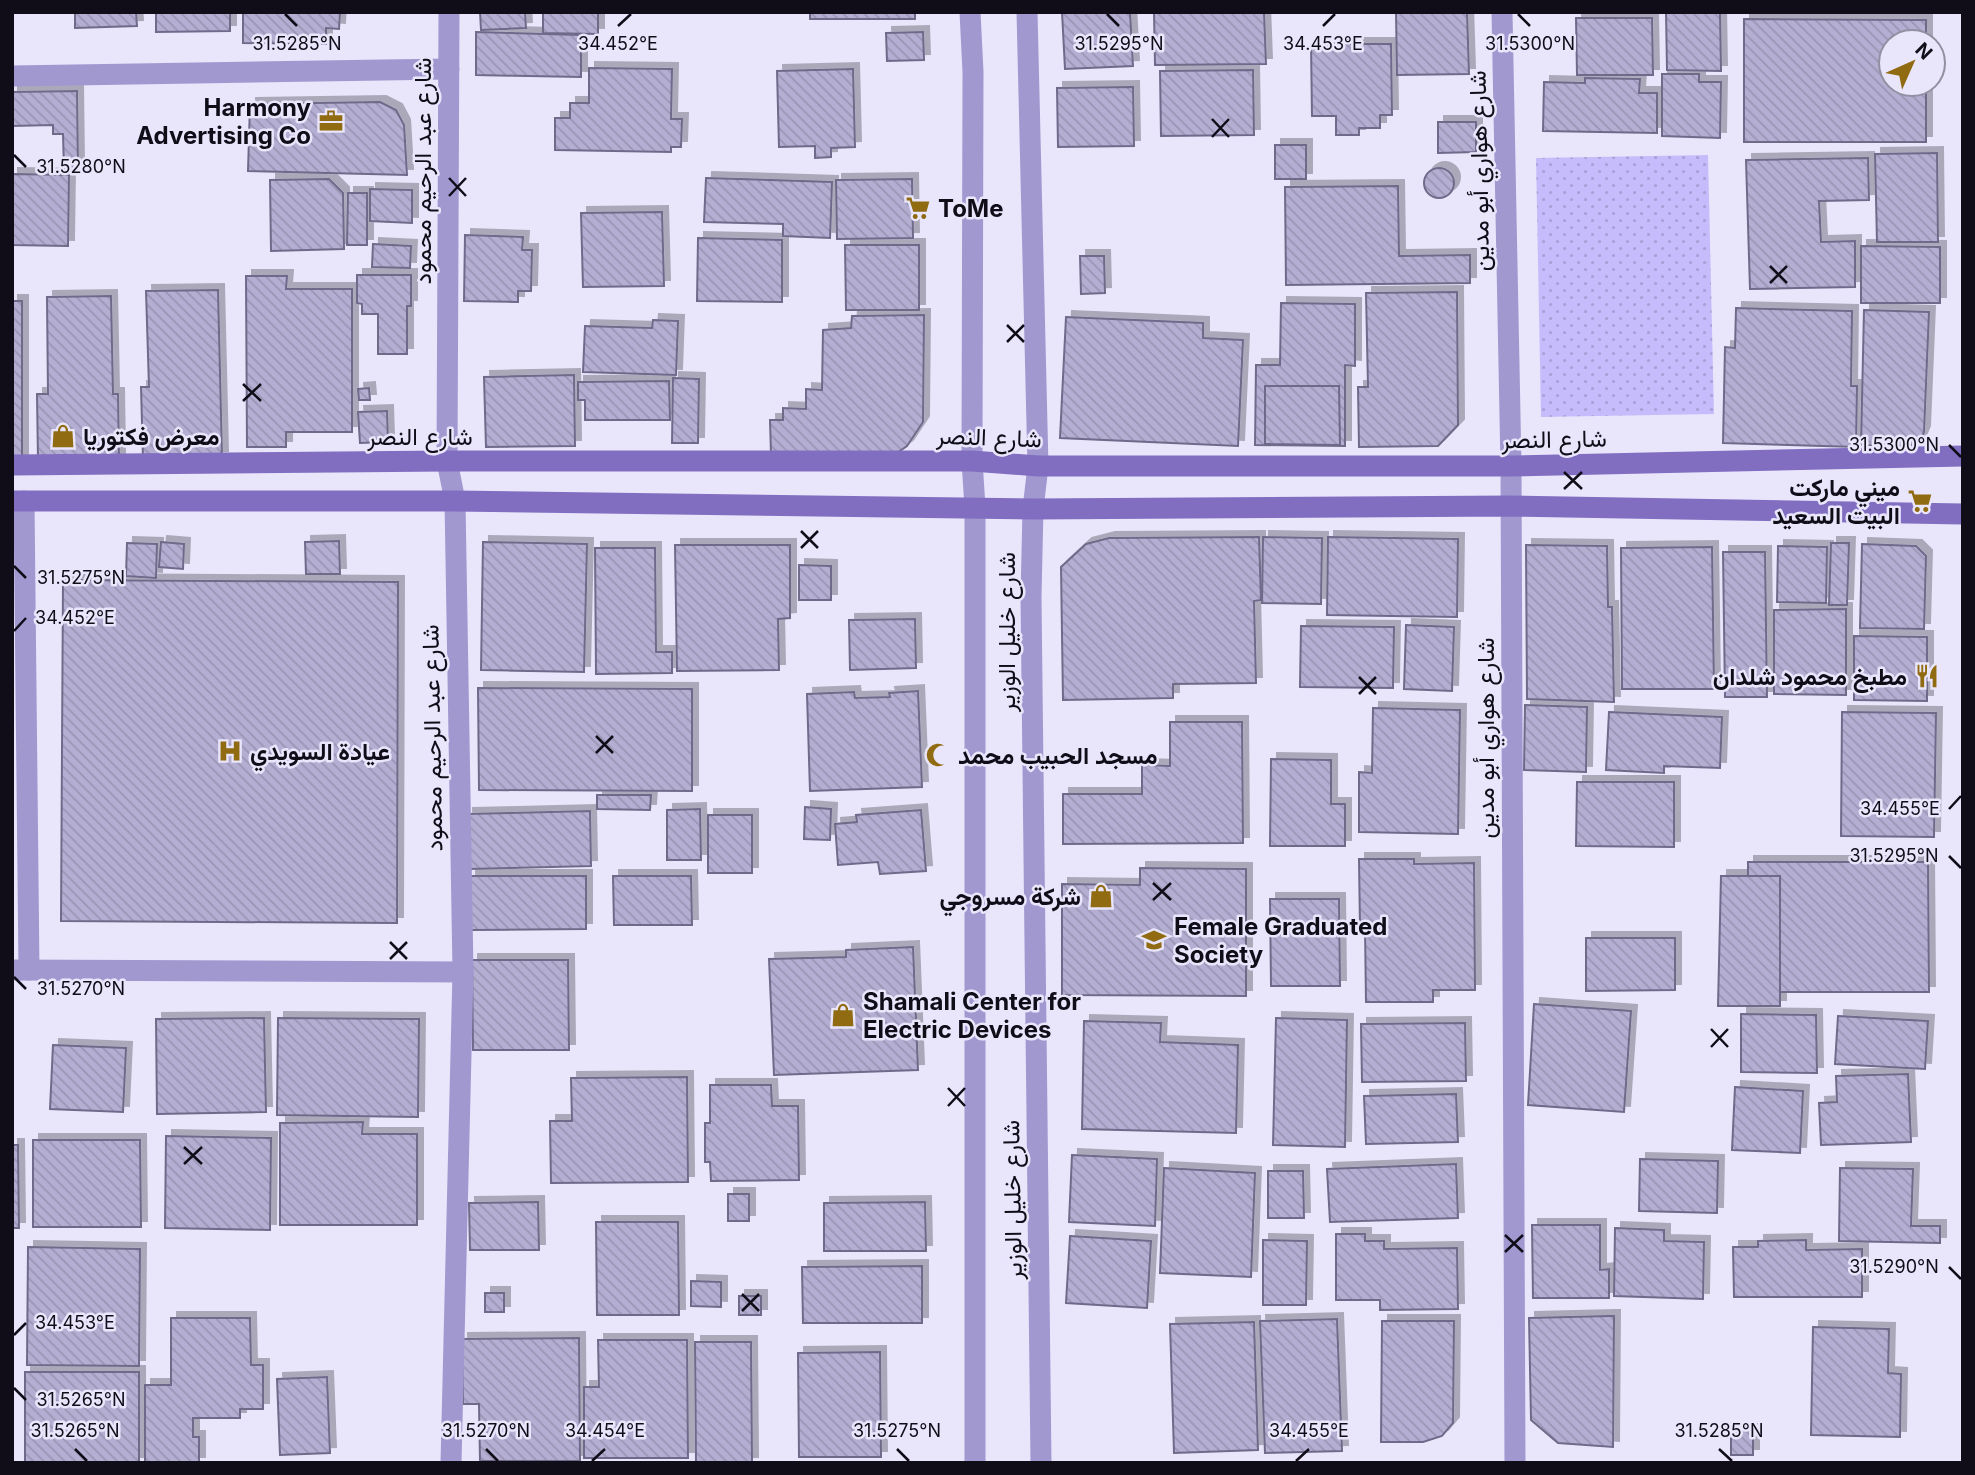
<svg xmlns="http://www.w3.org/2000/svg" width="1975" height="1475" font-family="Inter,Vazirmatn,sans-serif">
	<defs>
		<pattern id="grass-dots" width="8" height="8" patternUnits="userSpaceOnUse" patternTransform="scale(1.75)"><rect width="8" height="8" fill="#c7bcfb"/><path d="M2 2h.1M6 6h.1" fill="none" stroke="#aaa0d7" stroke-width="1.8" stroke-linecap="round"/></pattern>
		<pattern id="building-back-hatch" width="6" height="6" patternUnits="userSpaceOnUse" patternTransform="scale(1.75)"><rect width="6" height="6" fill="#b4afd2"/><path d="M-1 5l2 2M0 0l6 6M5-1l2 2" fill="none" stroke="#9a95b4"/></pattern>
		<filter id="shadow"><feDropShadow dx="6" dy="-6" stdDeviation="0" flood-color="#0004"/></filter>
	</defs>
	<rect width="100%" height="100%" fill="#e9e6fc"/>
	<polygon fill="url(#grass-dots)" points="1708,155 1714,414 1541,417 1536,158"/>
	<g fill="url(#building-back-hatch)" stroke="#706a8a" stroke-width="2" filter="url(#shadow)">
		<polygon points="75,12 136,12 137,26 75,28"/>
		<polygon points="156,12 230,12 230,31 156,32"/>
		<polygon points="243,12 340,12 339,29 326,28 326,44 243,43"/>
		<polygon points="480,12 525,12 526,28 481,30"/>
		<polygon points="543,12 598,12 598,34 543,33"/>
		<rect x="810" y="12" width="105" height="7"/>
		<polygon points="1062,12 1130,12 1133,66 1065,69"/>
		<polygon points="1154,12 1264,12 1266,64 1155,65"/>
		<polygon points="1396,12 1467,12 1469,74 1397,75"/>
		<polygon points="1666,12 1720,12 1721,71 1667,70"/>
		<polygon points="1576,18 1652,18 1653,75 1577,75"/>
		<polygon points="1744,19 1926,20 1926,42 1891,42 1891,84 1926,84 1926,142 1744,142"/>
		<polygon points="476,32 581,35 581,77 476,75"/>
		<polygon points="923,32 924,60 887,61 886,33"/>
		<polygon points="1311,44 1391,44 1392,115 1380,115 1380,128 1359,128 1359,135 1336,135 1336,116 1312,116"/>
		<polygon points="589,68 672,69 671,119 682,119 681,147 671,147 671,152 555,150 555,118 570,118 570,103 589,103"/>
		<polygon points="853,69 855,147 831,148 831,157 815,158 815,146 779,147 777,71"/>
		<polygon points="1253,70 1254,135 1161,136 1160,71"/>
		<polygon points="1662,74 1699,74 1699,82 1721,82 1720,138 1662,136"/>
		<polygon points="1585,78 1640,79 1639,93 1657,93 1657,133 1543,131 1544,82 1585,83"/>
		<polygon points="1133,87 1134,146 1058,147 1057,88"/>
		<polygon points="77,91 78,169 64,170 63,134 53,134 53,125 12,126 12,92"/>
		<polygon points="380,102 396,110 404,125 407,175 248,171 250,104"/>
		<polygon points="1438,122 1476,122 1476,152 1438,153"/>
		<rect x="1275" y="145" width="31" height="34"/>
		<polygon points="1937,153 1938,242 1877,242 1875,154"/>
		<polygon points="1868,158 1869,200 1819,201 1821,242 1855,241 1855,287 1750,289 1746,160"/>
		<circle cx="1439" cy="183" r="15"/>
		<polygon points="12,174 69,175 68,246 12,245"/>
		<polygon points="706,178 832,182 830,238 783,236 783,224 704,222"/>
		<polygon points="329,179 343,193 344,249 271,251 270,180"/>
		<polygon points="912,179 913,238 837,239 836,180"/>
		<polygon points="1398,186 1399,256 1470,255 1470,283 1286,285 1285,187"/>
		<polygon points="370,189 412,190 412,223 370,221"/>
		<polygon points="348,193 367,193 367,245 347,245"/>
		<polygon points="662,212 664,286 583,287 581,213"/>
		<polygon points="465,235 523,237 522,250 532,250 531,291 518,291 518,302 464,301"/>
		<polygon points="698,238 782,240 782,302 697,301"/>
		<polygon points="373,244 411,246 410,268 372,267"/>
		<polygon points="845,245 919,245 919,310 846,310"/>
		<polygon points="1861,246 1940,247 1940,303 1861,303"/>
		<polygon points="1080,256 1104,256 1105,293 1081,294"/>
		<polygon points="357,275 411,275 411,306 407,306 407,354 378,354 378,314 362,314 362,304 357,303"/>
		<polygon points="246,276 287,276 286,289 352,289 352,432 286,432 286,447 247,447"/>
		<polygon points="218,290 222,457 143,459 141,387 149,387 146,291"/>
		<polygon points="1457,292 1458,425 1438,446 1359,447 1358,387 1368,387 1366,293"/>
		<polygon points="111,296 113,394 118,394 119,459 38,460 37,394 48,394 47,297"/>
		<rect x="12" y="301" width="10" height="161"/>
		<polygon points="1281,303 1355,304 1355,366 1345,365 1345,446 1255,445 1256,365 1280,365"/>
		<polygon points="1736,308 1852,311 1851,386 1857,386 1856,447 1723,443 1725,347 1735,348"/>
		<polygon points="1864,310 1929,312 1924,432 1920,441 1909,446 1861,445"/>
		<polygon points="924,315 923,422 907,446 894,455 771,455 770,420 783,420 783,408 806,409 806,389 822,390 823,330 851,328 852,316"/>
		<polygon points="1066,317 1203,323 1203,338 1243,340 1238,446 1060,438"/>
		<polygon points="653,320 678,321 676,375 583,372 585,326 652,328"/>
		<polygon points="574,375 575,446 486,447 484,377"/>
		<polygon points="673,378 699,379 698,443 672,443"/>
		<polygon points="669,381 670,420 585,420 585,400 578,400 578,382"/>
		<polygon points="1265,386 1339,386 1340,445 1265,444"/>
		<polygon points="369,388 370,400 359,400 358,389"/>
		<polygon points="387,411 388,442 360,443 358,412"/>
		<polygon points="1259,537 1261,600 1254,601 1256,683 1173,684 1173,698 1063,700 1061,567 1086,544 1109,538"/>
		<polygon points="1263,537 1322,538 1321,604 1262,603"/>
		<polygon points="1328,537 1458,539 1457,617 1327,615"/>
		<polygon points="339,541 340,574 306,574 305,542"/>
		<polygon points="161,542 184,544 183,569 159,567"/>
		<polygon points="483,542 587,544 584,672 481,670"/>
		<polygon points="127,543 157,544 156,578 126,576"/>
		<polygon points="1831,543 1849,543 1847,605 1829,605"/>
		<polygon points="1862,544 1916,546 1926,556 1924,629 1860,628"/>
		<polygon points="675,545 790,545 790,618 778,619 779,670 677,671"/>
		<polygon points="1526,545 1607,546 1608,607 1612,607 1614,702 1527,699"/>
		<polygon points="1778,546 1827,547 1826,603 1777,602"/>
		<polygon points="1712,547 1714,689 1622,689 1621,548"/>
		<polygon points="595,548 655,548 656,652 672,652 672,673 596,674"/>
		<polygon points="1723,552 1765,552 1767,697 1725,697"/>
		<polygon points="799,565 831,566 831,600 799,600"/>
		<polygon points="63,580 398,582 397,923 61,921"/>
		<polygon points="1846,609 1846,695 1774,694 1774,610"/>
		<polygon points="915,619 916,668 850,670 849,620"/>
		<polygon points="1406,625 1454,627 1452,691 1404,689"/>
		<polygon points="1301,626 1394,627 1393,688 1300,687"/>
		<polygon points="1854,636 1927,637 1927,701 1854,700"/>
		<polygon points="478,688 692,689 692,791 479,790"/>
		<polygon points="918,691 922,787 810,791 807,694 854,692 855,698 890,697 889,693"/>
		<polygon points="1525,705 1587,707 1586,772 1524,770"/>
		<polygon points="1373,708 1460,710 1458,834 1359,832 1359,772 1372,773"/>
		<polygon points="1609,712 1722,717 1720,768 1664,766 1664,773 1606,770"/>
		<polygon points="1842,712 1936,713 1934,837 1841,836"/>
		<polygon points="1170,722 1242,722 1243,843 1063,844 1063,794 1142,794 1142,765 1170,766"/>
		<polygon points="1271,759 1331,760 1331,804 1345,804 1345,846 1270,846"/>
		<polygon points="1577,782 1674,782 1674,847 1576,846"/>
		<polygon points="597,795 651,795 650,810 597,809"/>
		<polygon points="805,807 831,809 830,840 804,839"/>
		<polygon points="700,809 701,860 667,860 667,810"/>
		<polygon points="921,810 926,871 880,874 878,862 838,865 835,824 857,822 856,815"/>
		<polygon points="590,811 591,866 469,869 467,814"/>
		<rect x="708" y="815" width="44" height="58"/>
		<polygon points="1359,859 1414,859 1414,864 1474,863 1475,990 1433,990 1433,1002 1366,1002 1365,928 1360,928"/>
		<polygon points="1748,862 1928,862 1929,992 1748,992"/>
		<polygon points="1140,868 1246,869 1246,996 1062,995 1062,884 1140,885"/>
		<polygon points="470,876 586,876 586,929 471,930"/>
		<polygon points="613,876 691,876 692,925 614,925"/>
		<polygon points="1721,876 1780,876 1780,1006 1718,1006"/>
		<polygon points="1270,899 1339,899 1340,986 1271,986"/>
		<polygon points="1586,938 1675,938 1675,990 1586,991"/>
		<polygon points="913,947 918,1070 774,1075 769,959 846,957 846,950"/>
		<polygon points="472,960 568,960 569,1050 473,1050"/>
		<polygon points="1534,1004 1631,1011 1624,1112 1528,1105"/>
		<polygon points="1741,1014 1816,1015 1817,1073 1741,1072"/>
		<polygon points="1838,1016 1928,1021 1925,1069 1835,1064"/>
		<polygon points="264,1018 266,1112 157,1114 156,1019"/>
		<polygon points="278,1018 419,1019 418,1117 277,1115"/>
		<polygon points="1276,1018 1347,1020 1345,1147 1273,1145"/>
		<polygon points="1084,1021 1161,1023 1160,1042 1238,1045 1236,1133 1082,1129"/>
		<polygon points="1465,1023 1466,1081 1362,1082 1361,1024"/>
		<polygon points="53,1045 126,1048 123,1112 50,1109"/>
		<polygon points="1908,1074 1911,1142 1821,1145 1819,1103 1837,1102 1836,1076"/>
		<polygon points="687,1077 688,1182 551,1183 550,1121 572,1121 571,1078"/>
		<polygon points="710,1085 771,1085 772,1106 798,1106 799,1180 711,1181 710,1162 705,1162 705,1123 710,1123"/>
		<polygon points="1735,1087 1803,1091 1800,1153 1732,1150"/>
		<polygon points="1456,1094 1458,1142 1366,1144 1364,1096"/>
		<polygon points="363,1122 362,1134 417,1134 417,1225 280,1225 280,1123"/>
		<polygon points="166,1136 271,1138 270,1230 165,1228"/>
		<polygon points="33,1140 140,1140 141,1227 33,1227"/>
		<polygon points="12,1145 18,1145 19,1228 12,1228"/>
		<polygon points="1072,1155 1157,1159 1155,1226 1069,1222"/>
		<polygon points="1640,1159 1718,1161 1717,1213 1639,1211"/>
		<polygon points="1456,1164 1458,1218 1330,1222 1327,1169"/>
		<polygon points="1164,1168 1255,1173 1251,1277 1160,1273"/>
		<polygon points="1840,1168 1913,1169 1911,1226 1940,1226 1940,1243 1839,1241"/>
		<polygon points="1268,1171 1303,1171 1304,1218 1268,1218"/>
		<rect x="728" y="1194" width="21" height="27"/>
		<polygon points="538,1202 539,1250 470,1250 469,1203"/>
		<polygon points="925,1202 926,1251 824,1251 824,1203"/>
		<polygon points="596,1222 678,1222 679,1315 597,1315"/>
		<polygon points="1532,1225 1600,1225 1600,1270 1609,1269 1609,1298 1533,1298"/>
		<polygon points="1615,1228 1664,1230 1664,1241 1704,1242 1703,1299 1614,1296"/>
		<polygon points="1336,1234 1365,1234 1365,1241 1384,1241 1384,1249 1457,1248 1458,1309 1380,1310 1380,1300 1336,1300"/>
		<polygon points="1070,1236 1151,1241 1147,1308 1066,1303"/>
		<polygon points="1263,1240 1307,1241 1306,1305 1263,1305"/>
		<polygon points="1806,1240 1806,1250 1862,1249 1862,1297 1734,1297 1733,1247 1758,1247 1758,1241"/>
		<polygon points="28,1247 140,1249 139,1366 27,1365"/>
		<polygon points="922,1266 922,1323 803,1323 802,1267"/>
		<polygon points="691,1281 721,1282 721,1307 691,1306"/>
		<rect x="485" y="1293" width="19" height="19"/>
		<rect x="739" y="1296" width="22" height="19"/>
		<polygon points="1610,1316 1614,1316 1613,1447 1558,1443 1531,1420 1529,1318"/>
		<polygon points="171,1318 250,1318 251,1365 263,1365 263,1409 240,1409 240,1418 193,1418 193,1437 199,1437 199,1463 145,1463 145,1385 171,1385"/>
		<polygon points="1337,1319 1342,1451 1265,1453 1260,1321"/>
		<polygon points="1382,1321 1454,1321 1453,1423 1442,1436 1423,1442 1381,1442"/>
		<polygon points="1254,1322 1258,1450 1174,1453 1170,1324"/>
		<polygon points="1813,1327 1889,1329 1888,1373 1901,1374 1900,1437 1811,1435"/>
		<polygon points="579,1338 580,1461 480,1461 479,1404 463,1404 462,1339"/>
		<polygon points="598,1340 687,1340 688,1458 584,1458 584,1387 599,1387"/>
		<polygon points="695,1342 751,1342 752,1463 696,1463"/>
		<polygon points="880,1352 881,1457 799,1457 798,1353"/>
		<rect x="25" y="1372" width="114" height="91"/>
		<polygon points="327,1377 330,1453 280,1455 277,1379"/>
		<rect x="1731" y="1430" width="22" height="25"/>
	</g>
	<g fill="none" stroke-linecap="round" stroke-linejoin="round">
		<g stroke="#a298d0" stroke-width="21">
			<polyline points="449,12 447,461 455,501 463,972 451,1463"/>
			<polyline points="970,12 973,72 972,461 975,507 975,1463"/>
			<polyline points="1027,12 1038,466 1033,509 1031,597 1041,1463"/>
			<polyline points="1502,12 1511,466 1515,1463"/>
			<polyline points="12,76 449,69"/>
			<polyline points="24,501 29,970"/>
			<polyline points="12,970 463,972"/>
		</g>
		<g stroke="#816ec1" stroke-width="21">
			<polyline points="12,465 447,461 972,461 1038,466 1511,466 1963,456"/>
			<polyline points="12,501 455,501 1033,509 1511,506 1963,514"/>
		</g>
	</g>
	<path fill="none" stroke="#100d19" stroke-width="2.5" d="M285 14 297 26M1107 14 1119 26M1518 14 1530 26M618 26 631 14M1323 26 1335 14M1212 119 1229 137M1212 137 1229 119M14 155 26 167M449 178 466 196M449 196 466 178M1770 266 1787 283M1770 283 1787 266M1007 325 1024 342M1007 342 1024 325M243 384 261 401M243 401 261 384M1949 445 1961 457M1564 472 1582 489M1564 489 1582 472M801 531 818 548M801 548 818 531M14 566 26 578M14 631 26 618M1359 677 1376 694M1359 694 1376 677M596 736 613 753M596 753 613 736M1949 809 1961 796M1949 856 1961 868M1153 883 1171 900M1153 900 1171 883M390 942 407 959M390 959 407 942M14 977 26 989M1711 1029 1728 1047M1711 1047 1728 1029M948 1088 965 1106M948 1106 965 1088M184 1147 202 1164M184 1164 202 1147M1505 1235 1523 1252M1505 1252 1523 1235M1949 1267 1961 1279M742 1294 759 1311M742 1311 759 1294M14 1335 26 1323M14 1388 26 1400M75 1449 87 1461M486 1449 498 1461M897 1449 909 1461M1719 1449 1732 1461M592 1461 605 1449M1296 1461 1309 1449"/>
	<defs>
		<g id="office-bare" transform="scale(1.89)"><path d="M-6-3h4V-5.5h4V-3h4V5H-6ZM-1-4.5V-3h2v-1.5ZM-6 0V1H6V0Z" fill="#916b11" stroke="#e9e6fc" stroke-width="2.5" paint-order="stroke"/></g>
		<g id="supermarket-bare" transform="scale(1.89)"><path d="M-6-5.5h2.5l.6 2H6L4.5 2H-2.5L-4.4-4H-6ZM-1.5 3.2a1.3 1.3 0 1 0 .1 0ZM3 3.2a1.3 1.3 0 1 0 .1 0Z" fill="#916b11" stroke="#e9e6fc" stroke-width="2.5" paint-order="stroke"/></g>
		<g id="shop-bare" transform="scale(1.89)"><path d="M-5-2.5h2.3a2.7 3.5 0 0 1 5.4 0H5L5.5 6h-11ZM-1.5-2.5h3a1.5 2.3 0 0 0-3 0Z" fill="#916b11" stroke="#e9e6fc" stroke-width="2.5" paint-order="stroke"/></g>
		<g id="restaurant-bare" transform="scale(1.89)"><path d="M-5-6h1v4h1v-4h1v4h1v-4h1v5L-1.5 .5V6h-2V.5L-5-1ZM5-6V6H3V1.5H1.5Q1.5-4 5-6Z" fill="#916b11" stroke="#e9e6fc" stroke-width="2.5" paint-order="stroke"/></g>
		<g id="hospital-bare" transform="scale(1.89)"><path d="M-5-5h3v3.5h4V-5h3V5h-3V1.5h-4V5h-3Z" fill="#916b11" stroke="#e9e6fc" stroke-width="2.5" paint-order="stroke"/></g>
		<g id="mosque-bare" transform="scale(1.89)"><path d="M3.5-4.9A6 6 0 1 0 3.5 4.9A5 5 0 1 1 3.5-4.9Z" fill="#916b11" stroke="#e9e6fc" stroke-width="2.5" paint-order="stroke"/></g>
		<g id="university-bare" transform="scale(1.89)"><path d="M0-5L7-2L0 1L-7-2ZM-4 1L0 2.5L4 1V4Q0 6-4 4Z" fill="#916b11" stroke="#e9e6fc" stroke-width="2.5" paint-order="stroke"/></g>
	</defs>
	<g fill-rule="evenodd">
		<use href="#office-bare" x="331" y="121"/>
		<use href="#supermarket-bare" x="918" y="208"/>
		<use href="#shop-bare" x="63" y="436"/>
		<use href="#supermarket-bare" x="1920" y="501"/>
		<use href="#restaurant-bare" x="1927" y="676"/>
		<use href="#hospital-bare" x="230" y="751"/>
		<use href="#mosque-bare" x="938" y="755"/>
		<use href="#shop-bare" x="1101" y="896"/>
		<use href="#university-bare" x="1154" y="940"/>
		<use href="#shop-bare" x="843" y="1015"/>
	</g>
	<g text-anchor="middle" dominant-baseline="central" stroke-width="5" stroke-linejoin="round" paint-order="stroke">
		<g font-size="24" font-weight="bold" fill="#100d19" stroke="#e9e6fc" text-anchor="start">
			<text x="311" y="107" text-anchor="end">Harmony<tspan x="311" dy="28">Advertising Co</tspan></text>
			<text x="938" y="208">ToMe</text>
			<text x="83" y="436">معرض فكتوريا</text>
			<text x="1900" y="487" text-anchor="end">ميني ماركت<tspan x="1900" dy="28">البيت السعيد</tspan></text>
			<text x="1907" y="676" text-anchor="end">مطبخ محمود شلدان</text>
			<text x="250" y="751">عيادة السويدي</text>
			<text x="958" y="755">مسجد الحبيب محمد</text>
			<text x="1081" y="896" text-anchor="end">شركة مسروجي</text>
			<text x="1174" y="926">Female Graduated<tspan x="1174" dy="28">Society</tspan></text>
			<text x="863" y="1001">Shamali Center for<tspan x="863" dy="28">Electric Devices</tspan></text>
		</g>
		<g font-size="24" fill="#100d19" stroke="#e9e6fc">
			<text transform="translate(422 171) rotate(-90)">شارع عبد الرحيم محمود</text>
			<text transform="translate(1479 171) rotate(-91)">شارع هواري أبو مدين</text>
			<text x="420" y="436">شارع النصر</text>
			<text transform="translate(989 437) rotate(2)">شارع النصر</text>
			<text transform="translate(1554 439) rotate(-1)">شارع النصر</text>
			<text transform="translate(1006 632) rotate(-90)">شارع خليل الوزير</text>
			<text transform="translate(432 738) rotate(-91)">شارع عبد الرحيم محمود</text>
			<text transform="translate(1485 738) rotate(-90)">شارع هواري أبو مدين</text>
			<text transform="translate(1012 1200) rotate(-91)">شارع خليل الوزير</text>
		</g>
	</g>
	<g font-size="18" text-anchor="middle" fill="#100d19" stroke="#e9e6fc" stroke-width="5" stroke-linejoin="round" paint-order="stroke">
		<text x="297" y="50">31.5285°N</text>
		<text x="618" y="50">34.452°E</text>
		<text x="1119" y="50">31.5295°N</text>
		<text x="1323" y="50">34.453°E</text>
		<text x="1530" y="50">31.5300°N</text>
		<text x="81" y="173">31.5280°N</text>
		<text x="1894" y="451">31.5300°N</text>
		<text x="81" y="584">31.5275°N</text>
		<text x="75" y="624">34.452°E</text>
		<text x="1900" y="815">34.455°E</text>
		<text x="1894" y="862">31.5295°N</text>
		<text x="81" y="995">31.5270°N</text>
		<text x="1894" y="1273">31.5290°N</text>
		<text x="75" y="1329">34.453°E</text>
		<text x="81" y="1406">31.5265°N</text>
		<text x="605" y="1437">34.454°E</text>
		<text x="1309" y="1437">34.455°E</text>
		<text x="75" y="1437">31.5265°N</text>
		<text x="486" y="1437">31.5270°N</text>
		<text x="897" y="1437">31.5275°N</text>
		<text x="1719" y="1437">31.5285°N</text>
	</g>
	<rect width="1975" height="1475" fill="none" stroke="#100d19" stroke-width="28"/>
	<g transform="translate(1912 63) rotate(45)"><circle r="33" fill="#e9e6fc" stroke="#928fa1" stroke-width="2"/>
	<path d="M0-5L12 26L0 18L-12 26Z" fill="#916b11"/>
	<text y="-10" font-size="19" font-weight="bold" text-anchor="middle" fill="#100d19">N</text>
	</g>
</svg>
